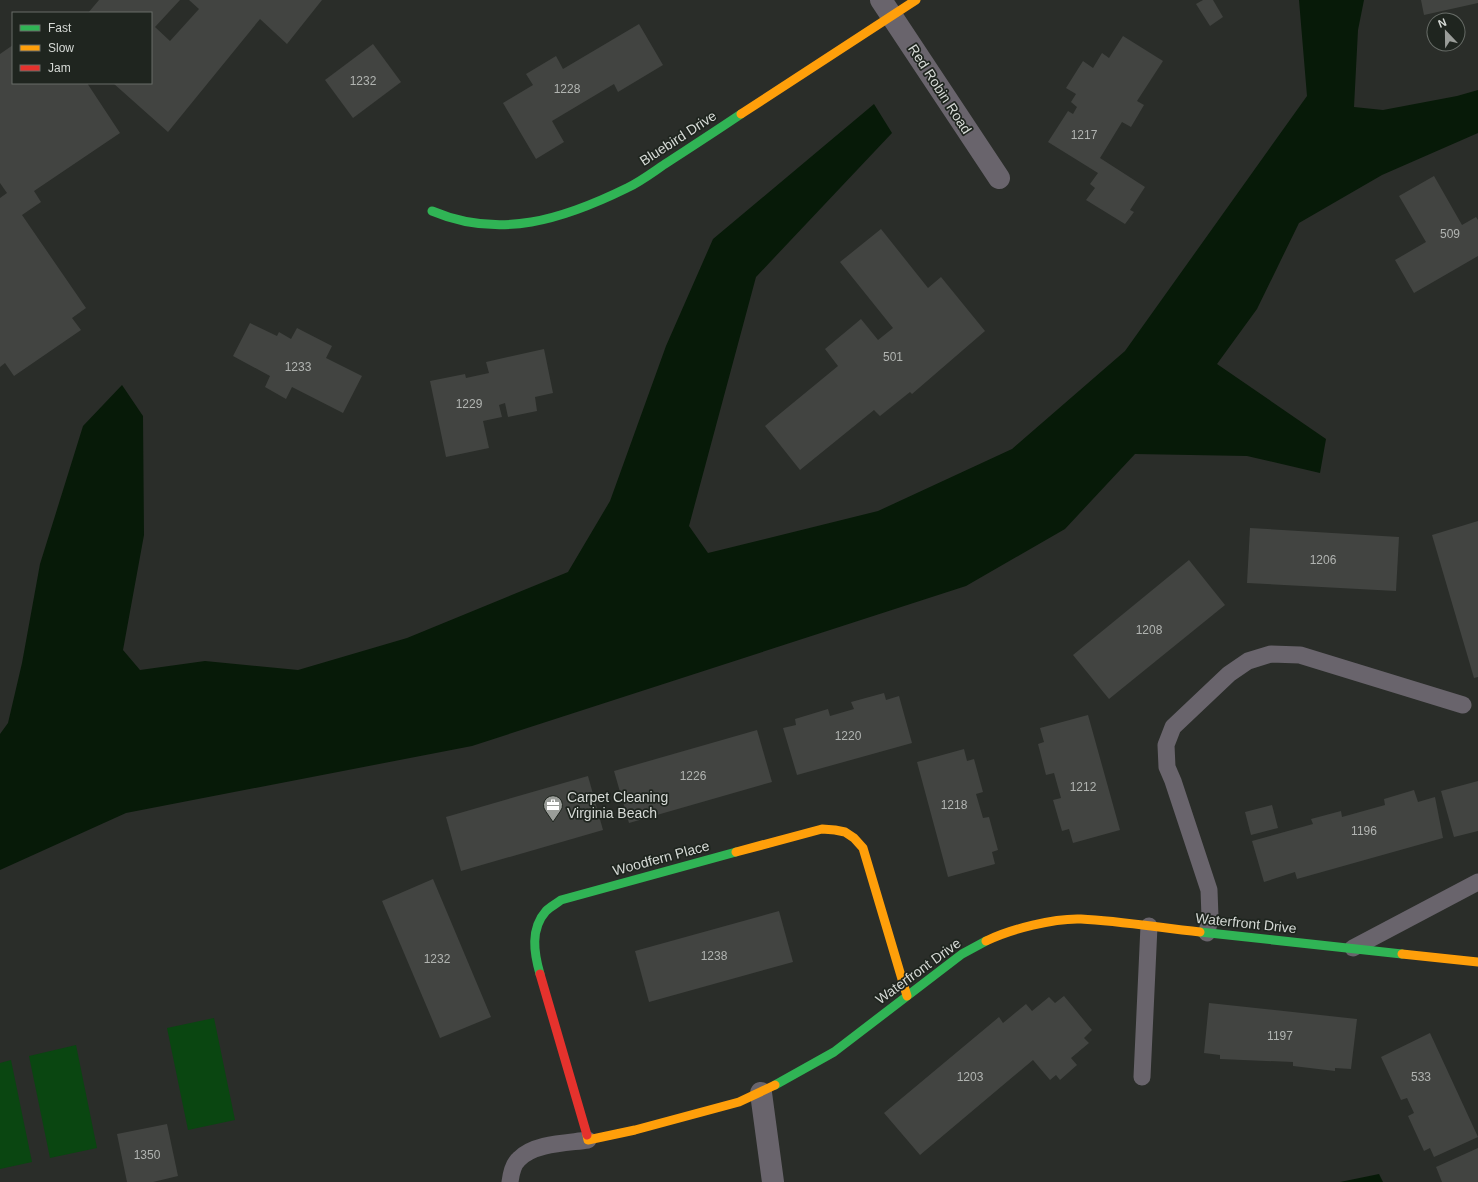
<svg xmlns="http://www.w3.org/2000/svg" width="1478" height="1182" font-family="Arial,sans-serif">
	<rect width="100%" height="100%" fill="#2a2d29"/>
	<g fill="#0a4611">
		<polygon points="214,1018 235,1120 188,1130 167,1028"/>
		<polygon points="76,1045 97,1148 50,1158 29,1056"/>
		<polygon points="11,1060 32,1162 0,1169 0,1063"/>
	</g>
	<g fill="#071a08">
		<polygon points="1299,0 1364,0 1358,30 1354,107 1383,110 1457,96 1478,90 1478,133 1382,175 1299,223 1257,309 1217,364 1326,439 1320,473 1247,456 1135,454 1065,529 966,586 472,746 126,813 0,870 0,734 8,723 22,663 40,564 83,426 122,385 143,416 144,535 123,650 140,670 205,661 298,670 407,638 568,572 610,501 666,346 713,239 874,104 892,133 756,277 689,526 708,553 878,511 1012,449 1125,351 1307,96"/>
		<polygon points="1379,1174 1383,1182 1340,1182"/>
	</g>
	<g fill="#424441">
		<polygon points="99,0 180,0 155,27 170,41 199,9 189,0 322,0 287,44 260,19 168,132 113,83 151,83 151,13 88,13"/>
		<polygon points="1203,0 1213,0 1223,17 1210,26 1196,4"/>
		<polygon points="1421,0 1478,0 1478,3 1424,15"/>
		<polygon points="639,24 663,65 618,92 614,84 552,121 564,142 536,159 503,103 533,85 526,74 556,56 563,69"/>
		<polygon points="1123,36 1163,61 1137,101 1144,105 1131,127 1122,122 1100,158 1145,187 1130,210 1134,212 1125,224 1086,200 1095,188 1090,184 1098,173 1048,142 1068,111 1073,114 1077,107 1071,102 1076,94 1066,88 1083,61 1093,68 1102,53 1109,58"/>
		<polygon points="373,44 401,82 353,118 325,80"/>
		<polygon points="13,45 13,83 87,83 120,133 34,191 41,202 22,215 86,308 72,318 81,330 14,376 5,363 0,367 0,198 7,193 0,183 0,54"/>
		<polygon points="1434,176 1462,225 1476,217 1478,220 1478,256 1414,293 1395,260 1426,242 1399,196"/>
		<polygon points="881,229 928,288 941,277 985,331 912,394 910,392 880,416 874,410 800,470 765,426 838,366 825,349 861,319 878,340 893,328 840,262"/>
		<polygon points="250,323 277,336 279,332 291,339 297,328 332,346 326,358 362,376 343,413 292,387 286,399 265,387 270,376 233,356"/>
		<polygon points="544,349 553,393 535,397 537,411 508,417 505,403 499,405 502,417 483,421 489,448 446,457 430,381 465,374 466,378 489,373 486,362"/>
		<polygon points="1478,521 1478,677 1474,678 1432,535"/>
		<polygon points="1250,528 1399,537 1396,591 1247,583"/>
		<polygon points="1189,560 1225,605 1109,699 1073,655"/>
		<polygon points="884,693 886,700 899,696 912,743 797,775 783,728 796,725 795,719 828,709 830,716 854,709 851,702"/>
		<polygon points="1088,715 1120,830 1073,843 1069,829 1062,831 1053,800 1061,798 1054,773 1046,775 1038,744 1044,742 1040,728"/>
		<polygon points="757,730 772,782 629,823 614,771"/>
		<polygon points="964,749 967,761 974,759 983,792 976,794 983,818 989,817 998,850 992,852 995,864 948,877 917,762"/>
		<polygon points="588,776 603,830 461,871 446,817"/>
		<polygon points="1478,781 1478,831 1454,837 1441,791"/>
		<polygon points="1414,790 1418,802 1435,797 1443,838 1297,879 1295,872 1264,882 1252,841 1313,824 1311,819 1341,811 1342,817 1385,805 1384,799"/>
		<polygon points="1272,805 1278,828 1251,835 1245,812"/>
		<polygon points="433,879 491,1017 440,1038 382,901"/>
		<polygon points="779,911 793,962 649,1002 635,951"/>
		<polygon points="1064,996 1092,1030 1084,1038 1089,1043 1071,1058 1077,1065 1060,1080 1056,1075 1050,1080 1033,1060 920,1155 884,1113 999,1017 1003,1023 1026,1004 1032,1011 1049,997 1055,1003"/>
		<polygon points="1209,1003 1357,1019 1351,1069 1335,1068 1335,1071 1293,1066 1293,1062 1220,1059 1220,1055 1204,1053"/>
		<polygon points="1430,1033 1478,1137 1434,1157 1430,1148 1424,1151 1408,1116 1414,1113 1407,1098 1401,1100 1381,1057"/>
		<polygon points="167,1124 178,1176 153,1182 127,1182 117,1134"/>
		<polygon points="1478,1148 1478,1182 1442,1182 1436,1167"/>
	</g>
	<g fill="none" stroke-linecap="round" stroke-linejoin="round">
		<g stroke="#69646c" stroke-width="17">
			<polyline points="1207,933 1210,917 1209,890 1173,781 1167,767 1166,745 1173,727 1229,674 1248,661 1271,654 1300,655 1463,705"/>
			<polyline points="1353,948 1478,882"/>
			<polyline points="1142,1077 1149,926"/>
			<path d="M510 1182C511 1174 513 1164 519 1159 534 1143 568 1143 588 1140"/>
		</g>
		<g stroke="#69646c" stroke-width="22">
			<polyline points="881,0 999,178"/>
			<polyline points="761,1093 773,1182"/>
		</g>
		<g stroke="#30b455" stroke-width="9">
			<path d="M432 211C500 240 564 219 627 188 640 182 653 172 665 164 691 147 716 131 741 114"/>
			<polyline points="1200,932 1402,954"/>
			<path d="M540 974C534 953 530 929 546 911 550 907 556 904 561 900L736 852"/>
			<polyline points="775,1085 834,1052 962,954 986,941"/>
		</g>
		<g stroke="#ff9f0a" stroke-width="9">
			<polyline points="741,114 916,0"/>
			<polyline points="736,852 822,829 835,830 845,832 854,838 863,848 907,996"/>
			<path d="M986 941C1011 929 1054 918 1081 919 1121 921 1161 928 1200 932"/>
			<polyline points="1402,954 1478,962"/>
			<polyline points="587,1135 588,1140 635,1130 739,1102 775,1085"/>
		</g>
		<polyline stroke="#e5322d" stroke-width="9" points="540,974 587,1135"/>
	</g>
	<defs>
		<g id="office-pin" transform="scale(1)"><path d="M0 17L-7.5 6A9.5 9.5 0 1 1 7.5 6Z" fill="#9a9d99" stroke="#1f251f"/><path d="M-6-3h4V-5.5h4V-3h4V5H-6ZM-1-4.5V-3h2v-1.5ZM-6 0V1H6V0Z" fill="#fff"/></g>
	</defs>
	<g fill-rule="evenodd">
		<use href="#office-pin" x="553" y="805"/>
	</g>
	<g text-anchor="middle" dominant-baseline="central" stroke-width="3.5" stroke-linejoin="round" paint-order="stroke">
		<g font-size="12" fill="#b1b4b1">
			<text x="363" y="81">1232</text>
			<text x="567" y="89">1228</text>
			<text x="1084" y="135">1217</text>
			<text x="1450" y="234">509</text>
			<text x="893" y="357">501</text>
			<text x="298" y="367">1233</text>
			<text x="469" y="404">1229</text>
			<text x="1323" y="560">1206</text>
			<text x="1149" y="630">1208</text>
			<text x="848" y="736">1220</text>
			<text x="693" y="776">1226</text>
			<text x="1083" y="787">1212</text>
			<text x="954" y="805">1218</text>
			<text x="1364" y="831">1196</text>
			<text x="714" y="956">1238</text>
			<text x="437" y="959">1232</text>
			<text x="1280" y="1036">1197</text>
			<text x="970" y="1077">1203</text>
			<text x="1421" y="1077">533</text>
			<text x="147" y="1155">1350</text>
		</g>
		<g font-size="14" fill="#d6dad6" stroke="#1f251f">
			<text transform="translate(940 89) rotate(57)">Red Robin Road</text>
			<text transform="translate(678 138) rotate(-33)">Bluebird Drive</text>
			<text transform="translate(661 858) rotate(-15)">Woodfern Place</text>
			<text transform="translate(1246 923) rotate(6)">Waterfront Drive</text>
			<text transform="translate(918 971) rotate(-36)">Waterfront Drive</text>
		</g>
		<g font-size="14" fill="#d6dad6" stroke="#1f251f" text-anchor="start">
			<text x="567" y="797">Carpet Cleaning<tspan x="567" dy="16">Virginia Beach</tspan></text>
		</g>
	</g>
	<rect x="12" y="12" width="140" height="72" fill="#1f251f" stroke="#686d68"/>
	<rect x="20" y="25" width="20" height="6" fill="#30b455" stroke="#686d68"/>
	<text x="48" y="32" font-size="12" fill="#d6dad6">Fast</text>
	<rect x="20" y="45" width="20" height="6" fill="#ff9f0a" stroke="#686d68"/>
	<text x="48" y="52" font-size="12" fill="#d6dad6">Slow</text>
	<rect x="20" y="65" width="20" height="6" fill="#e5322d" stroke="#686d68"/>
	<text x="48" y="72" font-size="12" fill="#d6dad6">Jam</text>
	<g transform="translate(1446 32) rotate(338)"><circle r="19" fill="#1f251f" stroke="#686d68"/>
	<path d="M0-3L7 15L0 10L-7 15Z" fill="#9a9d99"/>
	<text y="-6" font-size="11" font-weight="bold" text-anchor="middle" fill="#d6dad6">N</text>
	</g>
</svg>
